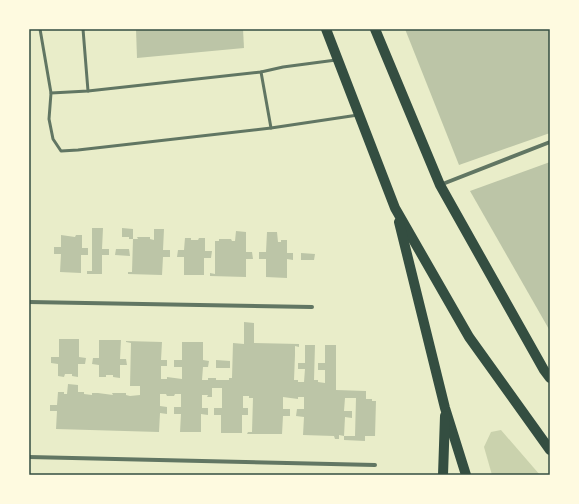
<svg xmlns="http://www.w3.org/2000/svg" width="579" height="504" font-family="'Roboto Condensed',sans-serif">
	<rect width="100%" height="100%" fill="#e9edc9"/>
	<polygon fill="#cad2ad" points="501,430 540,475 492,475 484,447 491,432"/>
	<g fill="#bcc5a7">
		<polygon points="136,29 243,29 244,48 137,58"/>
		<polygon points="405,29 550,29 550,133 459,165"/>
		<polygon points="550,162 550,331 470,191"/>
		<polygon points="92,228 103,228 102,249 109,249 109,255 102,255 102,274 87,274 87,271 92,271"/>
		<polygon points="122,228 133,229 133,239 129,239 129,237 122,237"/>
		<polygon points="154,229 164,229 163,250 170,250 170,257 163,257 162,275 128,274 128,272 132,272 133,239 138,239 137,237 150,237 150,239 154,240"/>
		<polygon points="236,231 246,232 246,252 252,252 253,259 246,259 246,277 210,276 210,273 215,274 215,241 219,241 219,239 231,239 232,241 235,241"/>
		<polygon points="267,232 277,232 278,242 281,242 281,240 287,240 287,253 293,253 293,260 287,259 287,278 266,277 266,259 259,259 259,252 266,252"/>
		<polygon points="61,235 75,237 76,235 82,235 82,248 88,248 88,255 81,255 81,273 60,272 61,254 54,254 54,247 61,247"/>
		<polygon points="185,238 191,238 191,240 198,240 199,238 205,238 205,251 212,251 211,258 204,258 204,275 184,275 184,257 177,257 178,250 184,250"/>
		<polygon points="116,249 129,249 130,256 115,255"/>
		<polygon points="301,253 315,254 314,260 301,260"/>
		<polygon points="244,322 254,323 254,343 299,344 299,347 295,346 295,355 294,380 298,380 298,382 304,382 305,369 298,369 298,363 305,363 305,345 315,345 314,380 318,380 318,382 325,383 325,370 318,370 318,363 325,363 325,345 336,345 336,390 366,391 366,399 372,399 372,401 376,401 375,436 365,436 365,441 344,440 344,436 355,436 356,398 345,398 344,411 352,411 352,418 345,417 344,436 339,435 339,439 335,439 334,436 303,435 304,417 296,416 297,409 304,409 304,397 298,397 298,399 283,397 283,409 290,409 290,416 283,416 282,434 247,434 248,432 252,432 253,398 249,398 249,396 243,396 243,408 248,408 248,415 242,415 242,433 221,433 221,415 214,415 214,408 222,408 222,388 212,388 212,397 207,397 208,395 202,395 202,408 208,408 208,415 201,414 201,432 180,432 181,414 174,414 174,407 181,407 181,394 175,394 174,396 167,396 166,394 160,394 160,406 167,407 167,414 160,413 159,432 56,429 57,411 50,411 50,405 57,405 58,392 64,392 64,394 67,394 68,384 78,385 78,392 84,392 84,394 92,395 92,393 98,393 113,395 112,393 126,393 126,395 130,396 140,395 140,386 130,386 131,343 126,342 126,341 162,342 161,360 167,360 167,366 161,366 161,379 167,379 167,377 182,379 182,367 174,367 174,360 182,360 182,342 203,342 203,360 209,361 208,367 203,367 202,380 208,380 208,378 216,378 216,380 229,380 229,378 232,378 233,343 244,344"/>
		<polygon points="59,339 79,339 79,357 86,358 85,364 78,364 78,377 72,376 72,374 65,374 64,377 58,376 58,364 51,363 51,357 59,357"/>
		<polygon points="99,340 121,340 120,359 126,359 127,365 120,365 120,378 113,377 113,375 106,375 106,377 99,377 99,365 92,364 93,358 99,358"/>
		<polygon points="216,360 230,361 230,368 216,368"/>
	</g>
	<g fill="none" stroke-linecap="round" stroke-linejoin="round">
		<g stroke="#617663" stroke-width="3">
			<polyline points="40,29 51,93"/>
			<polyline points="83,29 88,91"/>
			<polyline points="336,60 283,67 261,72 88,91 51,93 49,119 53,139 61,151 78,150 271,128 358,115"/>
			<polyline points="261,72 271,128"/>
		</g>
		<g stroke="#617663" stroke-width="4">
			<polyline points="440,185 550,142"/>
			<polyline points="29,302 312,307"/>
			<polyline points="29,457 375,465"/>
		</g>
		<g stroke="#344e41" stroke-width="10">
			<polyline points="326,29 395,208 469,337 550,450"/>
			<polyline points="375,29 440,185 544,370 550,378"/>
			<polyline points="399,222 445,408 466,475"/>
			<polyline points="443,475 445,416"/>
		</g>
	</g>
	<rect width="579" height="504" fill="none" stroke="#fefae0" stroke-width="60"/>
	<rect x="30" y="30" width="519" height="444" fill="none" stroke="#344e41" stroke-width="1.5"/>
</svg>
